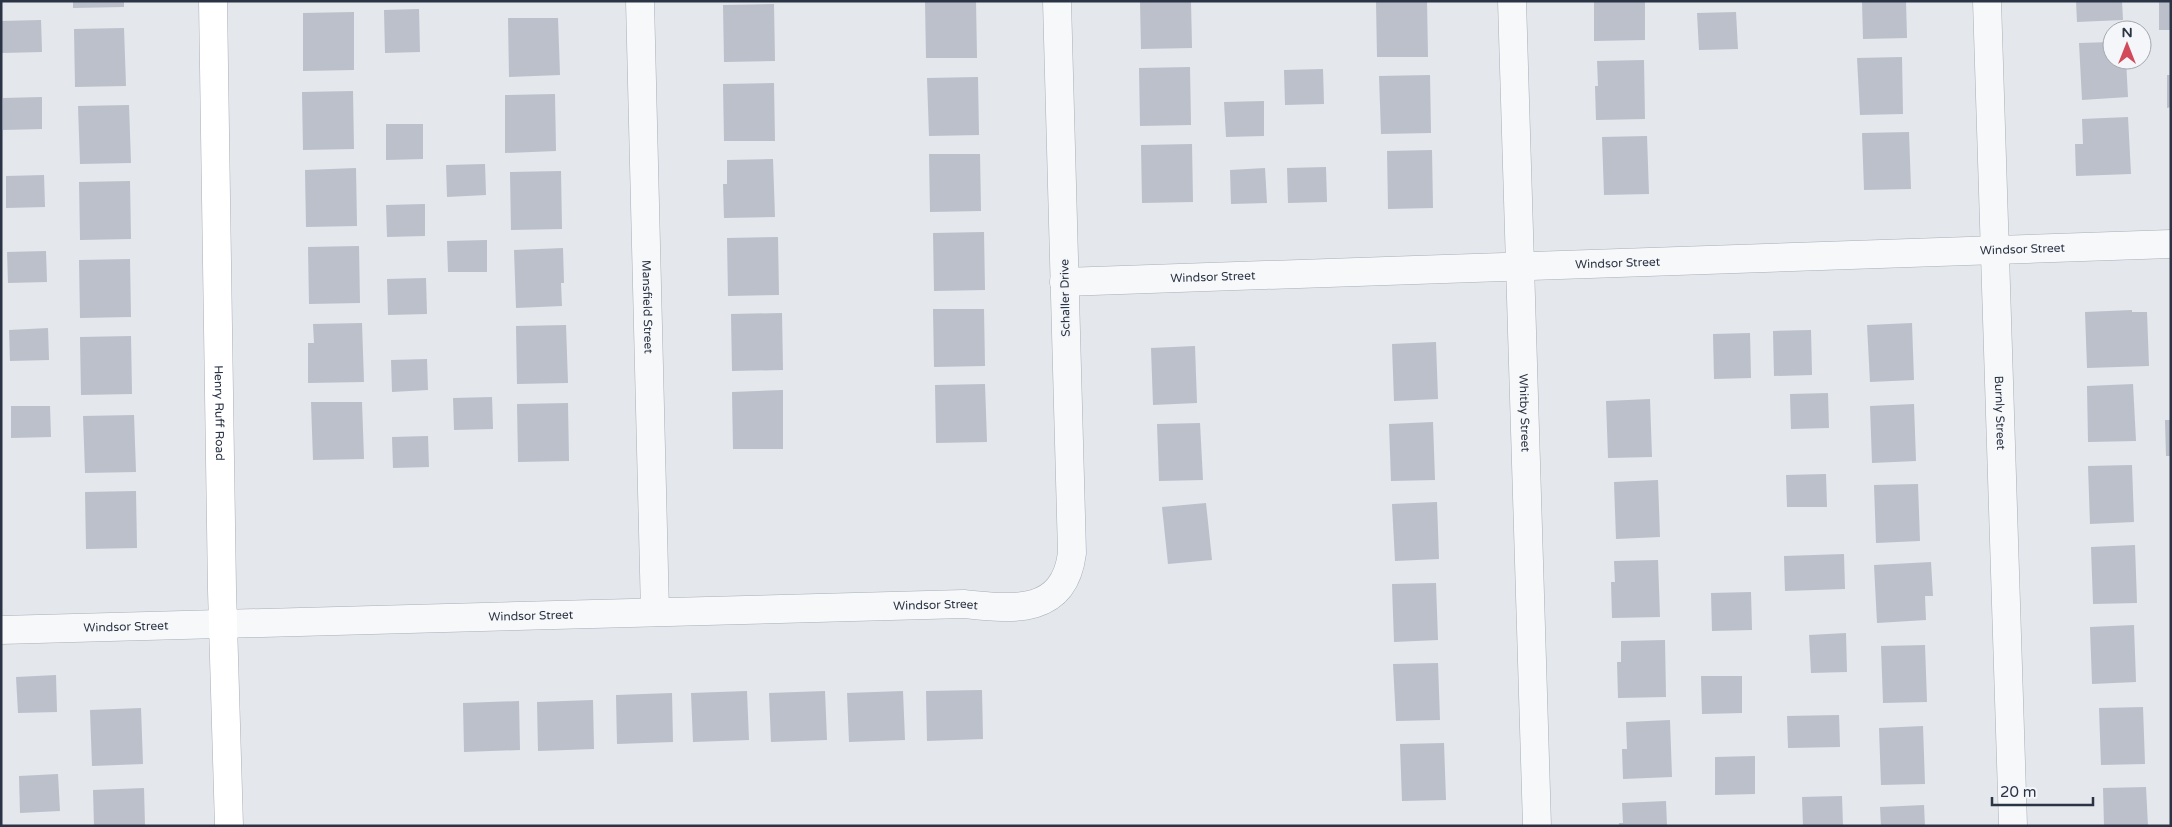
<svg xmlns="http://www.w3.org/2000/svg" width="2172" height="827" font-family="'Varela Round',sans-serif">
	<rect width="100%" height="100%" fill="#e4e7ec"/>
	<g fill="#bbc0ca">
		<polygon points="73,1 124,1 124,7 73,8"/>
		<polygon points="925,1 976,1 977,58 926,58"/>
		<polygon points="1140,1 1191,1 1192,48 1141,49"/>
		<polygon points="1376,1 1427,1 1428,57 1377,57"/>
		<polygon points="1594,1 1645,1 1645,40 1594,41"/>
		<polygon points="1862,1 1906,1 1907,38 1863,39"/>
		<polygon points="2076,1 2122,1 2123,20 2077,22"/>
		<rect x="2159" y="1" width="12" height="29"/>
		<polygon points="774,4 775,61 724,62 723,5"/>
		<polygon points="419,9 420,52 385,53 384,10"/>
		<polygon points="354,12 354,70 303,71 303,13"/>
		<polygon points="1736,12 1738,49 1699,50 1697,13"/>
		<polygon points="508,18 558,18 560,75 509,77"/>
		<polygon points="41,20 42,52 2,53 1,21"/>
		<polygon points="124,28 126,86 75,87 74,29"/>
		<polygon points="2112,42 2112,60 2126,60 2128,97 2082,100 2079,43"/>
		<polygon points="1902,57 1903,114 1860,115 1857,58"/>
		<polygon points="1644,60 1645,119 1596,120 1595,86 1598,86 1597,61"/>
		<polygon points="1190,67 1191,125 1140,126 1139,68"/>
		<polygon points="1323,69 1324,104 1285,105 1284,70"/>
		<polygon points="1430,75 1431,133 1381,134 1379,76"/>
		<polygon points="2167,75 2171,75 2171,107 2167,108"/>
		<polygon points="978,77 979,135 929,136 927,78"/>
		<polygon points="774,83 775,141 724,141 723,84"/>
		<polygon points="353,91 354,149 303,150 302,92"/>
		<polygon points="555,94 556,151 505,153 505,95"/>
		<polygon points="42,97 42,129 3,130 3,98"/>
		<polygon points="1264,101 1264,136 1226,137 1224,102"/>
		<polygon points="129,105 131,163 80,164 78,106"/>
		<polygon points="2128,117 2131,174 2076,176 2075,144 2083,144 2082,119"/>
		<polygon points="386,124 423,124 423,159 386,160"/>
		<polygon points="1909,132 1911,189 1864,190 1862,133"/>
		<polygon points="1647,136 1649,194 1604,195 1602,137"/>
		<polygon points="1192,144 1193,202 1142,203 1141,145"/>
		<polygon points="1432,150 1433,208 1388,209 1387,151"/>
		<polygon points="929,154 980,154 981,211 930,212"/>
		<polygon points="773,159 775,217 724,218 723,184 727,184 727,160"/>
		<polygon points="485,164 486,195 447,197 446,165"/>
		<polygon points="1326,167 1327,202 1288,203 1287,168"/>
		<polygon points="356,168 357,226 306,227 305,170"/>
		<polygon points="1265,168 1267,203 1231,204 1230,170"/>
		<polygon points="561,171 562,229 511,230 510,172"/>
		<polygon points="44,175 45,207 6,208 6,176"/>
		<polygon points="130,181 131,239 80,240 79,182"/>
		<polygon points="425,204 425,236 387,237 386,205"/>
		<polygon points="984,232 985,290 934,291 933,233"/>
		<polygon points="778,237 779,295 728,296 727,238"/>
		<polygon points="487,240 487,272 448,272 447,241"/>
		<polygon points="359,246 360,303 309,304 308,247"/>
		<polygon points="563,248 564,283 561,283 562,306 516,308 514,250"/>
		<polygon points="46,251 47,282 8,283 7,252"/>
		<polygon points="130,259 131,317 80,318 79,260"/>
		<polygon points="426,278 427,314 388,315 387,279"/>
		<polygon points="933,309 984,309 985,366 934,367"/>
		<polygon points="2132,310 2132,312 2147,312 2149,366 2087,368 2085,312"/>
		<polygon points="782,313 783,370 732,371 731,314"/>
		<polygon points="362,323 364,382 308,383 308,343 314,343 313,324"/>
		<polygon points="1912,323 1914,380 1870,382 1867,325"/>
		<polygon points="566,325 568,383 517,384 516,326"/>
		<polygon points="48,328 49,360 10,361 9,330"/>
		<polygon points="1811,330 1812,375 1774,376 1773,331"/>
		<polygon points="1750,333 1751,378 1714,379 1713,334"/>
		<polygon points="131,336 132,394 81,395 80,337"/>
		<polygon points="1436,342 1438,399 1394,401 1392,344"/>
		<polygon points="1195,346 1197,403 1153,405 1151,348"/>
		<polygon points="427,359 428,390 392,392 391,360"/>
		<polygon points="985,384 987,442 936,443 935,385"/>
		<polygon points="2133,384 2136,441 2088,442 2087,386"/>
		<polygon points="783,390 783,449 733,449 732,392"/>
		<polygon points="1828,393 1829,428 1791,429 1790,394"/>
		<polygon points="492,397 493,429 454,430 453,398"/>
		<polygon points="1650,399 1652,457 1608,458 1606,401"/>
		<polygon points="311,402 362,402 364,459 313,460"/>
		<polygon points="568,403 569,461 518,462 517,404"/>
		<polygon points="1914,404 1916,461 1872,463 1870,406"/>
		<polygon points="11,406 50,406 51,437 11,438"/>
		<polygon points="134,415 136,472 85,473 83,416"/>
		<polygon points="2165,420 2171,420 2171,456 2166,456"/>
		<polygon points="1433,422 1435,480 1391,481 1389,424"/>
		<polygon points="1200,423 1203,480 1159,481 1157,424"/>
		<polygon points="428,436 429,467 393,468 392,437"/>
		<polygon points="2132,465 2134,522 2090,524 2088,466"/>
		<polygon points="1826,474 1827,507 1787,507 1786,475"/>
		<polygon points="1658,480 1660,537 1616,539 1614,482"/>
		<polygon points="1918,484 1920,541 1876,543 1874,485"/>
		<polygon points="136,491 137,548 86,549 85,492"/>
		<polygon points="1437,502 1439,559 1395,561 1392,504"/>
		<polygon points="1206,503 1212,560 1168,564 1162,507"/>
		<polygon points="2135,545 2137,603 2093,604 2091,547"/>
		<polygon points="1844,554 1845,589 1785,591 1784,556"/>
		<polygon points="1658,560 1660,617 1612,618 1611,582 1615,582 1614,561"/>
		<polygon points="1931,562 1933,596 1925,596 1926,620 1877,623 1874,565"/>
		<polygon points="1436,583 1438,640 1394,642 1392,584"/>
		<polygon points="1751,592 1752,630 1712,631 1711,593"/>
		<polygon points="2134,625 2136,682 2092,684 2090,627"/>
		<polygon points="1846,633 1847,672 1811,673 1809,635"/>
		<polygon points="1665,640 1666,697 1618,698 1617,662 1621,662 1621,641"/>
		<polygon points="1925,645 1927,702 1883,703 1881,646"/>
		<polygon points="1438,663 1440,720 1396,721 1393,664"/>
		<polygon points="56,675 57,712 18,713 16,677"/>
		<polygon points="1701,676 1742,676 1742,713 1702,714"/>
		<polygon points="982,690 983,739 927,741 926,691"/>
		<polygon points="747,691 749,740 693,742 691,693"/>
		<polygon points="825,691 827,740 771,742 769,693"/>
		<polygon points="903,691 905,740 849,742 847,693"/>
		<polygon points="672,693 673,742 617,744 616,695"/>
		<polygon points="593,700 594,749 538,751 537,702"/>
		<polygon points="519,701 520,750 464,752 463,703"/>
		<polygon points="2143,707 2145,764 2101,765 2099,708"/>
		<polygon points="141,708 143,764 92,766 90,710"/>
		<polygon points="1839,715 1840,747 1788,748 1787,716"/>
		<polygon points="1670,720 1672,777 1623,779 1622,749 1627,749 1626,722"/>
		<polygon points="1923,726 1925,784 1881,785 1879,728"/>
		<polygon points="1444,743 1446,800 1402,801 1400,744"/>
		<polygon points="1755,756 1755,794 1715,795 1715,757"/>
		<polygon points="58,774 60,811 20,813 19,776"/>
		<polygon points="2146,787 2148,826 2104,826 2103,788"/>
		<polygon points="144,788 145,826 94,826 93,790"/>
		<polygon points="1842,796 1843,826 1803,826 1802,797"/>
		<polygon points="1666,801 1667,826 1619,826 1619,823 1623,823 1622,803"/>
		<polygon points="1924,805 1925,826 1881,826 1880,807"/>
	</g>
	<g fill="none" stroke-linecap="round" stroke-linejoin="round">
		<g stroke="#a9aeb7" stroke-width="29">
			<g id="street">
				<path id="s1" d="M640 1 655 612"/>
				<path id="s2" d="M1512 1 1537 826"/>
				<path id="s3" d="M1987 1 2013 826"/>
				<path id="s4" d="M1064 282 2171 244"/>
				<path id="s5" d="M1 630 964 604C1012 609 1064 616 1072 553L1057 1"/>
			</g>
		</g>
		<g stroke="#a9aeb7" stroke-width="29">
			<g id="secondary">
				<path id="s6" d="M213 1 222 590 229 826"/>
			</g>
		</g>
		<use href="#street" stroke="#f7f8fa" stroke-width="28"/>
		<use href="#secondary" stroke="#fff" stroke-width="28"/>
	</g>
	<g text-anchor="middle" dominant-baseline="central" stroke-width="4" stroke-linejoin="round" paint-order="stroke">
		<g font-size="12" fill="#2b3445" stroke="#f4f6f9">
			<text stroke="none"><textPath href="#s4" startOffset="959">Windsor Street</textPath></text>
			<text stroke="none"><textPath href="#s4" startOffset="554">Windsor Street</textPath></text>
			<text stroke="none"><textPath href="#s4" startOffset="149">Windsor Street</textPath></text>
			<text transform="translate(1065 298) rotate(-91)">Schaller Drive</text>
			<text stroke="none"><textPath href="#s1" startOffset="306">Mansfield Street</textPath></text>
			<text stroke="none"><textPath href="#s2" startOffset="412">Whitby Street</textPath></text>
			<text stroke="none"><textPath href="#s6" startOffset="412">Henry Ruff Road</textPath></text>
			<text stroke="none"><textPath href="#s3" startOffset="412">Burnly Street</textPath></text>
			<text stroke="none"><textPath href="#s5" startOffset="935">Windsor Street</textPath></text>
			<text stroke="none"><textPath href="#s5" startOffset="530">Windsor Street</textPath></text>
			<text stroke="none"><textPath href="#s5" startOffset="125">Windsor Street</textPath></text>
		</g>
	</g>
	<rect width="2172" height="827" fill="none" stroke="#2b3445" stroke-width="5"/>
	<g transform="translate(2127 45)"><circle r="24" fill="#f4f6f9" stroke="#a4a8b1"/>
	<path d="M0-4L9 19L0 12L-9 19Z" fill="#d1495b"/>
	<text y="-8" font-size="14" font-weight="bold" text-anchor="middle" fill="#2b3445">N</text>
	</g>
	<path d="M1992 797v8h101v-8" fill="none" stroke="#2b3445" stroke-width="2.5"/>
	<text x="2000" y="797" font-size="15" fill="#2b3445" stroke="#f4f6f9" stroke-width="4" paint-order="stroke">20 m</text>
</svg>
